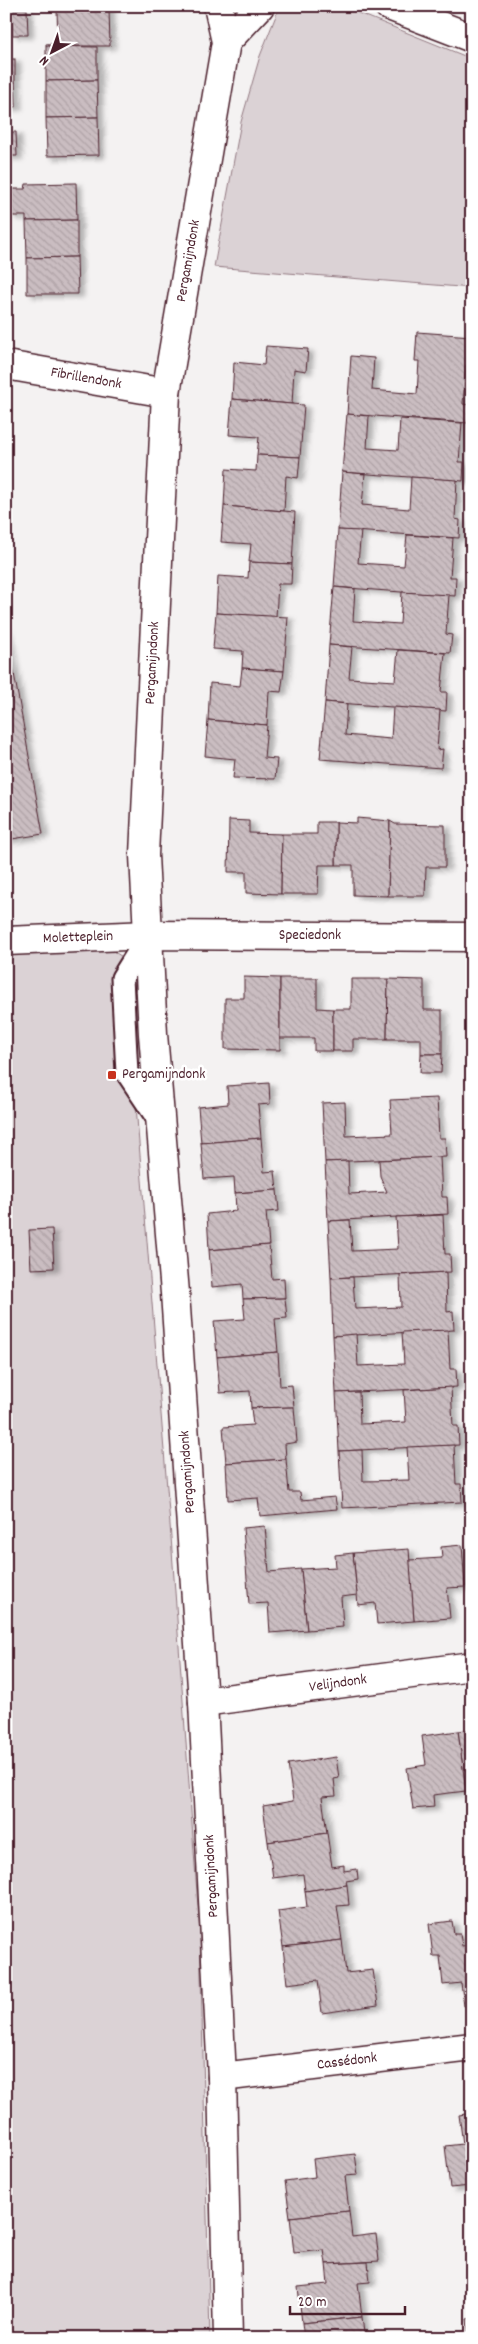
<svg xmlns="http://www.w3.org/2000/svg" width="478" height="2344" font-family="Dekko,sans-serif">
	<defs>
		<pattern id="building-back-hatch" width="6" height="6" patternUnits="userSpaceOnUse" patternTransform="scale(1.25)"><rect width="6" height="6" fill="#cabdc1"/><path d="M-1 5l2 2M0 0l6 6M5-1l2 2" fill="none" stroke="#afa2a6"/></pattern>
		<filter id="shadow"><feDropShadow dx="5.5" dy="3" stdDeviation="2.5" flood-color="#0004"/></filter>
	</defs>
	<rect width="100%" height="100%" fill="#f4f2f2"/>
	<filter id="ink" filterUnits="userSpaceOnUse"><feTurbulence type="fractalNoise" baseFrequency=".02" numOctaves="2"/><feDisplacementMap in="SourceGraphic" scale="10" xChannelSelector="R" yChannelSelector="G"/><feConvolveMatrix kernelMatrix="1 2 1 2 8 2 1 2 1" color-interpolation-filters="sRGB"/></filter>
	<g filter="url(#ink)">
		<g fill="#dbd2d5" stroke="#927880">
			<polygon points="282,6 341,6 472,59 472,288 214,267 241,122 260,56 279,8"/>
			<polygon points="105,946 124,958 171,1537 200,1934 210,2338 6,2338 6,950"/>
		</g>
		<g fill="url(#building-back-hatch)" stroke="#4a1f2b" filter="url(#shadow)">
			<polygon points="57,6 109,6 109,9 57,10"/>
			<polygon points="12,9 27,9 28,35 12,35"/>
			<polygon points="109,9 110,46 46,46 46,44 58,43 57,10"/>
			<polygon points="46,46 97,47 97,80 46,81"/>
			<rect x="6" y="59" width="9" height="23"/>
			<polygon points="97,80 98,117 46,118 46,81"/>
			<polygon points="6,82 15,82 16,107 6,107"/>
			<polygon points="98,117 99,155 47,156 46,118"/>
			<polygon points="6,132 16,132 17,156 6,156"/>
			<polygon points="76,183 77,220 26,221 26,216 13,216 9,213 9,192 13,189 25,189 26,184"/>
			<polygon points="77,220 77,257 27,258 26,221"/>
			<polygon points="77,257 78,294 27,294 27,258"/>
			<polygon points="417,332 472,336 471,366 466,365 463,404 469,405 468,423 347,414 351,356 374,358 372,390 417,394 419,361 415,361"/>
			<polygon points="266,346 308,349 306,371 294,369 292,404 232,399 234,362 264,365"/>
			<polygon points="232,399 304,405 300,457 257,455 259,437 229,435"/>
			<polygon points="347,414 369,416 367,448 398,450 400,419 462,423 459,462 464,462 463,481 342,472"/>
			<polygon points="257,455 300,457 298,478 286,476 284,511 224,506 226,469 256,471"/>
			<polygon points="342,472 365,474 362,505 409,509 411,477 457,480 455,519 460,520 459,538 338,530"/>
			<polygon points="224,506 295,512 292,564 249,562 251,544 221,542"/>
			<polygon points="338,530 361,531 358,563 404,566 407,535 453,538 450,577 456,577 455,596 334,587"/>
			<polygon points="249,562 292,564 291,584 278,584 276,617 216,613 218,576 248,578"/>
			<polygon points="334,587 355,589 353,621 400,624 402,592 449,595 446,634 452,635 450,653 329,645"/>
			<polygon points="216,613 288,617 284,671 242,668 243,651 213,649"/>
			<polygon points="6,629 43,834 6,840"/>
			<polygon points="329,645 352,647 349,678 395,681 398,650 445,653 441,692 447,692 446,711 325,702"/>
			<polygon points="242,668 284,671 281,692 269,691 267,725 208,720 210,683 240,686"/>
			<polygon points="325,702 347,704 345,735 391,739 393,707 440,710 437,750 443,749 441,768 320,759"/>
			<polygon points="208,720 267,725 264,758 277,759 275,779 233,778 235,759 205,756"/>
			<polygon points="357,818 390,821 388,896 353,895 353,865 336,865 336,822 357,823"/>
			<polygon points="229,820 249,821 249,833 282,834 281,894 246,893 246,872 228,872"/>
			<polygon points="390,821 395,824 445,825 445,867 426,867 425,896 388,896"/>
			<polygon points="317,822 336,822 336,865 319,865 318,894 281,894 282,834 317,834"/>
			<polygon points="244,977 280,978 280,1050 225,1049 225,998 244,998"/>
			<polygon points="280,978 317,978 317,1008 333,1009 333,1051 314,1051 314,1038 280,1038"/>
			<polygon points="351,979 388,979 387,1039 353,1039 353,1051 333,1051 333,1009 351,1009"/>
			<polygon points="388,979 424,980 424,1010 442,1010 442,1054 421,1054 421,1039 387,1039"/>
			<polygon points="421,1054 442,1054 441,1073 420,1073"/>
			<polygon points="269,1083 270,1104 258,1105 261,1138 201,1143 198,1107 228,1104 227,1086"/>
			<polygon points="437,1098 439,1138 445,1138 446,1157 325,1162 322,1103 345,1102 346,1136 392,1134 390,1100"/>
			<polygon points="261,1138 264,1172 275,1171 277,1190 235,1193 234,1177 204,1179 201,1143"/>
			<polygon points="440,1157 442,1197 447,1197 448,1214 328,1221 325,1162 348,1161 349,1194 387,1192 380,1176 379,1160"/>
			<polygon points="277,1190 279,1211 266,1212 269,1245 209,1250 207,1214 236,1211 235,1193"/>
			<polygon points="443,1215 445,1254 450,1254 451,1272 331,1278 328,1221 350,1220 352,1251 398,1249 396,1217"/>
			<polygon points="52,1229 54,1268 31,1269 29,1230"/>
			<polygon points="269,1245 272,1279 284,1278 285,1298 243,1299 242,1284 212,1287 209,1250"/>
			<polygon points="446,1272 447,1312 453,1311 454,1330 333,1336 331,1278 353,1277 355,1309 401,1307 400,1275"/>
			<polygon points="285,1298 287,1318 275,1319 278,1352 217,1357 214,1321 245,1319 243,1299"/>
			<polygon points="448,1330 450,1369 456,1369 457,1387 336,1393 333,1336 356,1334 358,1366 404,1364 402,1332"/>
			<polygon points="278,1352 280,1386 292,1385 294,1407 251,1408 250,1391 220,1393 217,1357"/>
			<polygon points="451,1387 453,1426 458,1426 459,1445 339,1451 336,1393 359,1392 360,1424 406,1422 404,1390"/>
			<polygon points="294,1407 297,1442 285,1444 286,1459 226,1463 223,1427 253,1425 251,1408"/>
			<polygon points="454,1445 456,1484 461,1484 462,1502 342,1508 339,1451 362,1450 363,1481 409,1480 407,1447"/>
			<polygon points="286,1459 289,1492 300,1492 301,1500 335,1497 337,1509 260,1516 258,1498 228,1500 226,1463"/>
			<polygon points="265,1526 269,1572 301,1569 307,1630 270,1633 268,1603 249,1604 243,1528"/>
			<polygon points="462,1545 465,1587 447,1588 450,1618 414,1621 409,1560 442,1558 441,1547"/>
			<polygon points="409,1549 414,1621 377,1624 375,1603 358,1605 353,1553"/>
			<polygon points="353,1553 357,1595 341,1597 343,1627 307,1630 301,1569 336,1567 335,1555"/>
			<polygon points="472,1729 472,1790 466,1791 458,1731"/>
			<polygon points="458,1731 466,1791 433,1795 434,1807 413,1809 407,1768 426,1765 422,1736"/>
			<polygon points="336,1757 339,1778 334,1779 336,1796 322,1797 327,1833 268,1842 263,1806 293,1801 288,1764"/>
			<polygon points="327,1833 332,1867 344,1865 344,1871 357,1869 358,1879 346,1881 347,1885 305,1891 303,1874 273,1878 268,1842"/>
			<polygon points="347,1885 349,1905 337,1906 342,1940 283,1947 278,1911 307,1907 305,1891"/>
			<polygon points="452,1921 454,1934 460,1934 462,1946 472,1945 472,2006 464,2006 461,1983 443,1985 440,1956 433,1956 429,1924"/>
			<polygon points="342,1940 346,1973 373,1970 378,2005 322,2013 318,1980 287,1984 283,1947"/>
			<polygon points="472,2113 471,2186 450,2188 445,2146 463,2144 459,2115"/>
			<polygon points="355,2154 358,2175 345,2176 349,2211 290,2217 285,2181 315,2177 313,2159"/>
			<polygon points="349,2211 352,2237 376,2234 379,2261 326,2264 324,2250 294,2253 290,2217"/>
			<polygon points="368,2262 370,2282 358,2283 362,2317 302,2323 298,2287 328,2284 326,2264"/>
			<polygon points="362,2317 364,2333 375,2332 376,2338 304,2338 302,2323"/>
			<polygon points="472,2318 472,2338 469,2338 467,2319"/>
		</g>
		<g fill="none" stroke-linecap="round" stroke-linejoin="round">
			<g stroke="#4a1f2b" stroke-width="25">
				<polyline id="lane" points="149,935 122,978 127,1073 159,1121"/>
			</g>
			<g stroke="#4a1f2b" stroke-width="31">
				<g id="street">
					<polyline points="218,6 226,42 166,393 144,855 153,1034 175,1293 203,1702 222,2077 228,2338"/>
					<polyline points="226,42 260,6"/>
					<polyline points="6,365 166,393"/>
					<polyline points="6,941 149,935 472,937"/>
					<polyline points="203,1702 472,1666"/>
					<polyline points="222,2077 472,2047"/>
				</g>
			</g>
			<g stroke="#4a1f2b" stroke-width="31">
				<polyline id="secondary" points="389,6 472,38"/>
			</g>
			<use href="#lane" stroke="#fff" stroke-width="21"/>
			<use href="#street" stroke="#fff" stroke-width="28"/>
			<use href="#secondary" stroke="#fff" stroke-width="28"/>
		</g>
	</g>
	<rect fill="#c8321e" stroke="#fff" stroke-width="2" x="107" y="1070" width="10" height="10" rx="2.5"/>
	<g text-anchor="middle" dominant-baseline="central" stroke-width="5" stroke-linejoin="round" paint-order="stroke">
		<g font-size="15" fill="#4a1f2b" stroke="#fff">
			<text transform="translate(189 261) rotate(-80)">Pergamijndonk</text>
			<text transform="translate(86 379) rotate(10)">Fibrillendonk</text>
			<text transform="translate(153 663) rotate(-87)">Pergamijndonk</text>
			<text x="310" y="936">Speciedonk</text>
			<text transform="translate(78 938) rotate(-2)">Moletteplein</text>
			<text transform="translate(188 1472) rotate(-94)">Pergamijndonk</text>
			<text transform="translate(338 1684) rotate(-8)">Velijndonk</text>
			<text transform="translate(212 1876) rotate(-93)">Pergamijndonk</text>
			<text transform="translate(347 2062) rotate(-7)">Cassédonk</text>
		</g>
		<g font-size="15" fill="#4a1f2b" stroke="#fff" text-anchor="start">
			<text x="122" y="1075">Pergamijndonk</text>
		</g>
	</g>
	<rect width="478" height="2344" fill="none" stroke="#fff" stroke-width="25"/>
	<rect x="12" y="12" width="453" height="2319" fill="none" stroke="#4a1f2b" stroke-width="2" filter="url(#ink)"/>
	<g transform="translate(52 52) rotate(221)" stroke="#ffffff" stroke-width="4" paint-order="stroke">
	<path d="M0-4L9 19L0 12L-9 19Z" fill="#4a1f2b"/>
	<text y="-8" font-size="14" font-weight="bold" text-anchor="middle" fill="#4a1f2b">N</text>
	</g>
	<path d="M290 2306v8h115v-8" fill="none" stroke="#4a1f2b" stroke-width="2.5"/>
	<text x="298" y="2306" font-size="15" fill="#4a1f2b" stroke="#ffffff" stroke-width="4" paint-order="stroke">20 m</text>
</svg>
